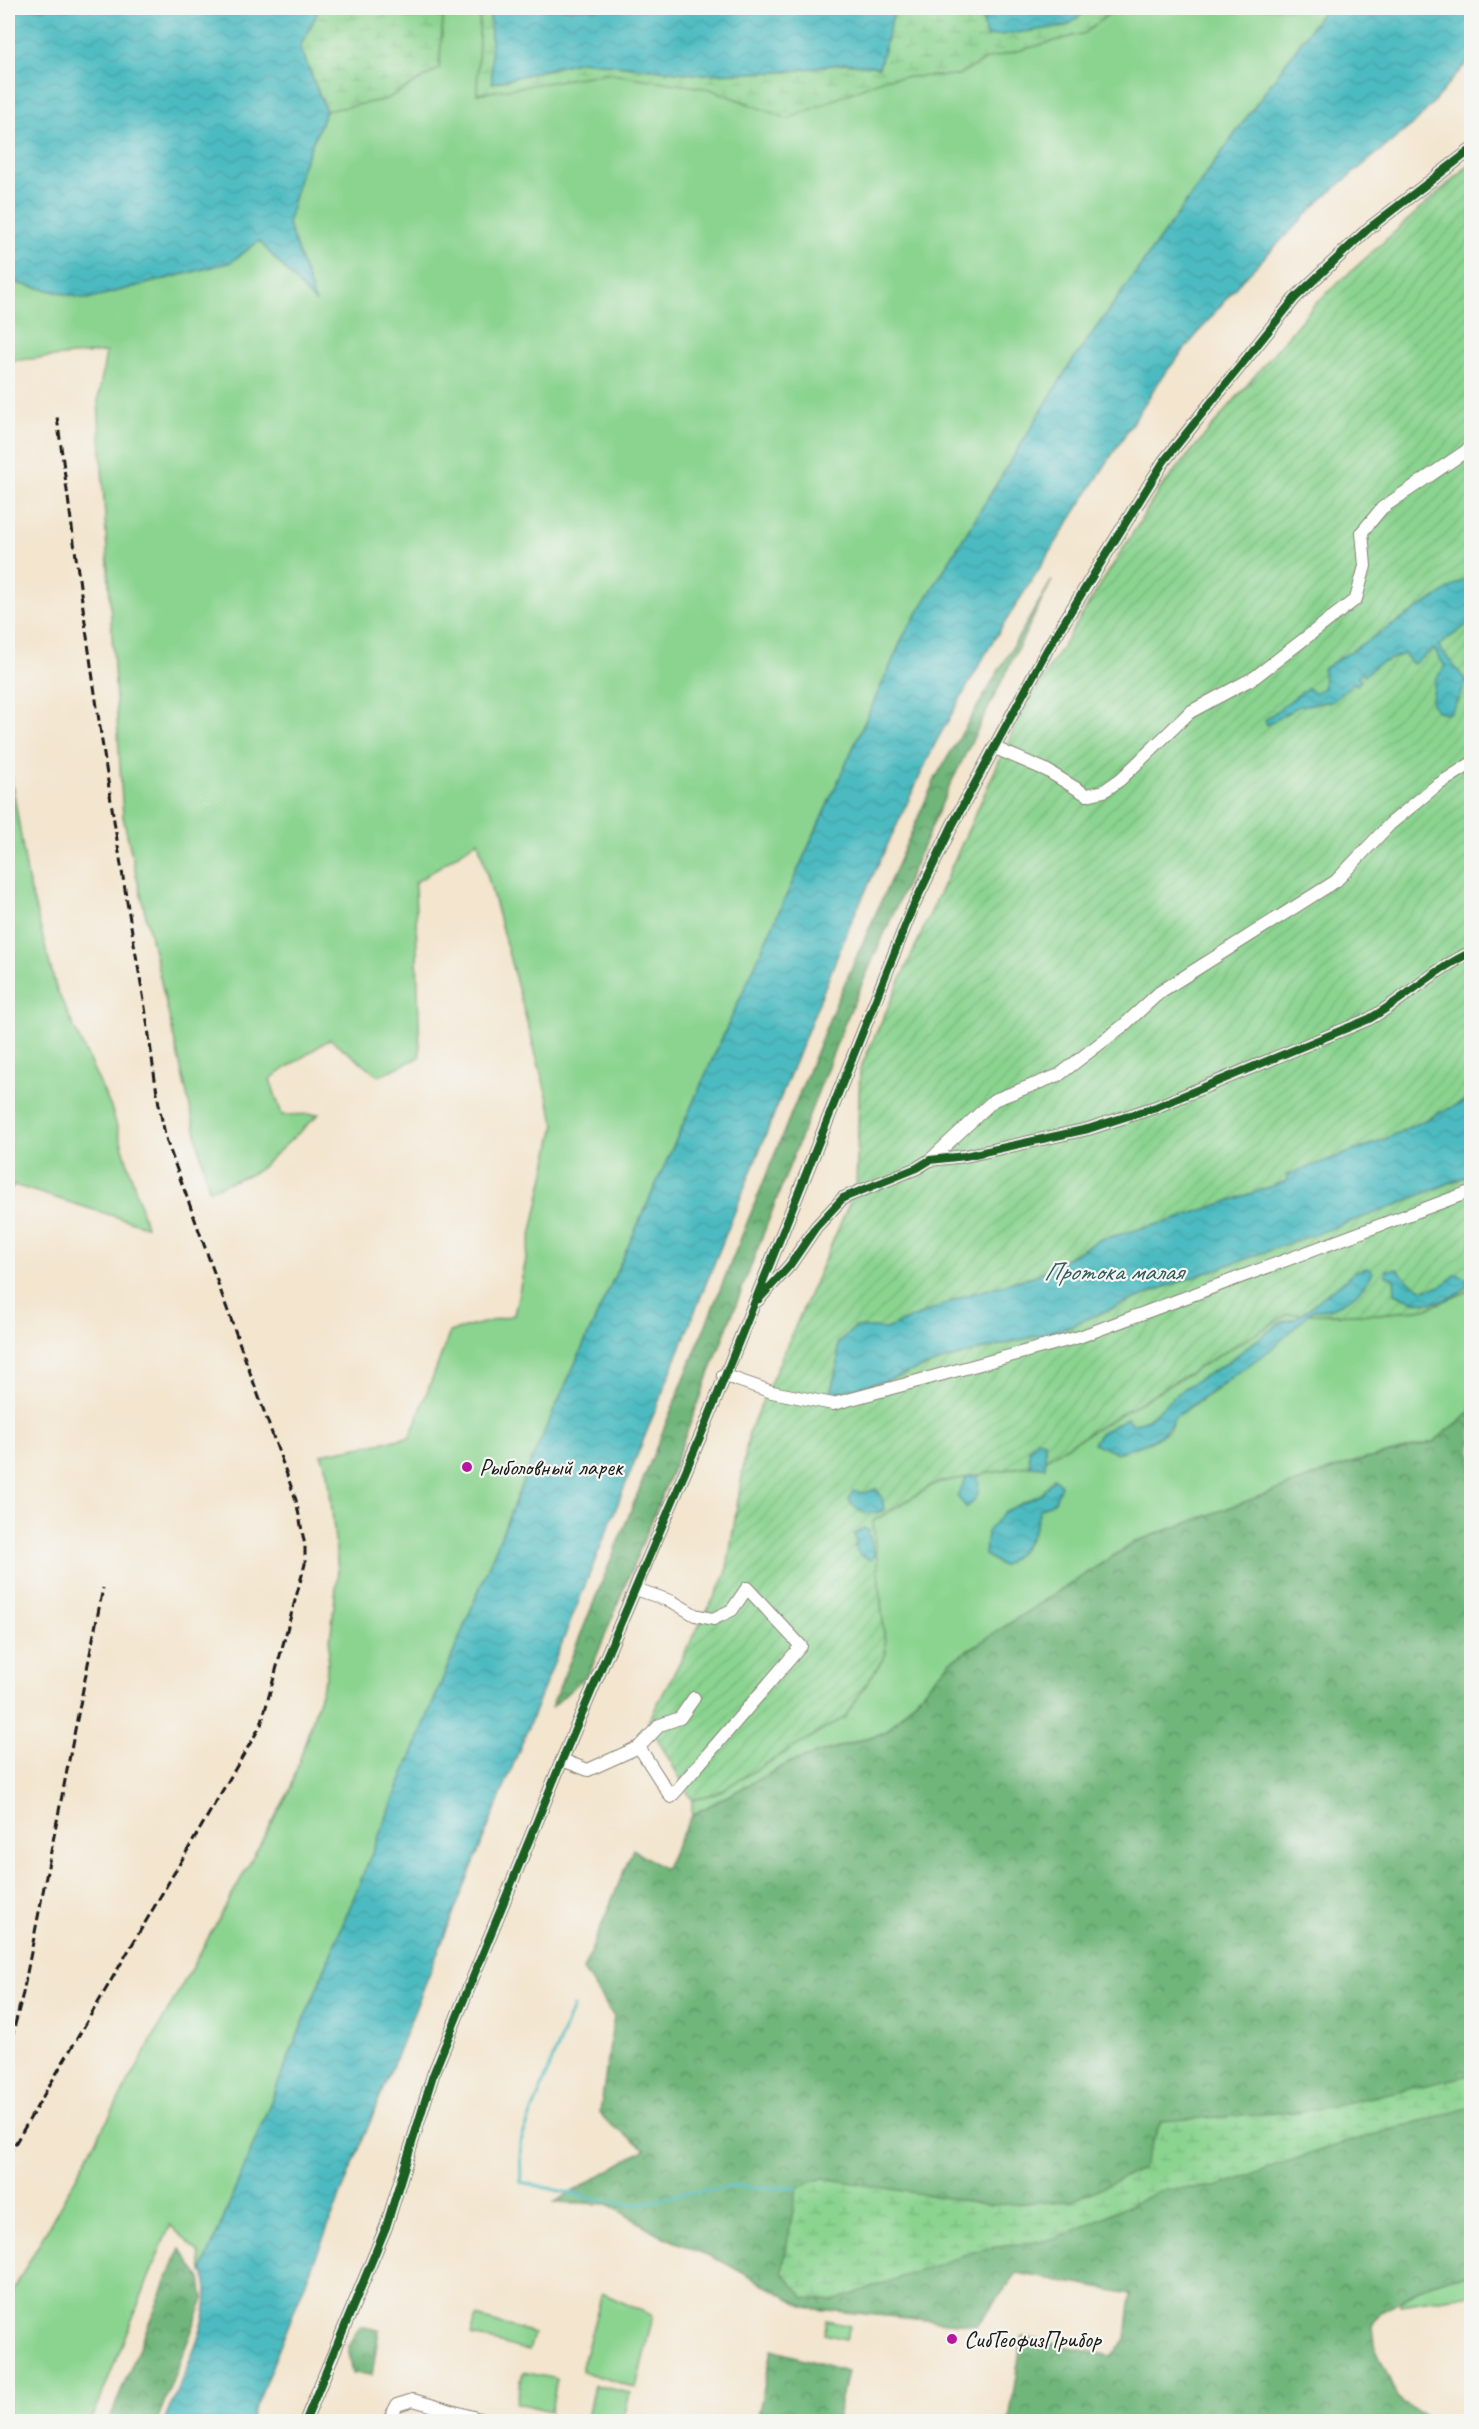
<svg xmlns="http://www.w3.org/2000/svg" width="1479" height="2429" font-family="Caveat,sans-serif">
	<defs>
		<pattern id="forest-crowns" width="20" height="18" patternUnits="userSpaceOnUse" patternTransform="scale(1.5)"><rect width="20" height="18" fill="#70b67a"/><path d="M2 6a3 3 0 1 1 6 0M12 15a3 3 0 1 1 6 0" fill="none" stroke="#5b9363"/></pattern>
		<pattern id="wetland-marsh" width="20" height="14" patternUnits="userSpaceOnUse" patternTransform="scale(1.5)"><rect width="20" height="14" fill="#8bd490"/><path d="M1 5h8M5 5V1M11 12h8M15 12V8" fill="none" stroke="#77b57c"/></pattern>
		<pattern id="garden-furrows" width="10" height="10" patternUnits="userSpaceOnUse" patternTransform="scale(1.5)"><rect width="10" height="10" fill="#8bd490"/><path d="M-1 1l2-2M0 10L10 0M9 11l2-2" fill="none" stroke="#77b57c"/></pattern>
		<pattern id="water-waves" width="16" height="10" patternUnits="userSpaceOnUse" patternTransform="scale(1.5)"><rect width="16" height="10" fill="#4cbbc1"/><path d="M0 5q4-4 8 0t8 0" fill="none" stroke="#42a0a5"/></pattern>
	</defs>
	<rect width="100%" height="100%" fill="#f6f6f2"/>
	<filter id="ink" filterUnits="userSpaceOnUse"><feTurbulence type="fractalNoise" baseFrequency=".0167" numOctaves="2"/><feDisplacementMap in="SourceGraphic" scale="12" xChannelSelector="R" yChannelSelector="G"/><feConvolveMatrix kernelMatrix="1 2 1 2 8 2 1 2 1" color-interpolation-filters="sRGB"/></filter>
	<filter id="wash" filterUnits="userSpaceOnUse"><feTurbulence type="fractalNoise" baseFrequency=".008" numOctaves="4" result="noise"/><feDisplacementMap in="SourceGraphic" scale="24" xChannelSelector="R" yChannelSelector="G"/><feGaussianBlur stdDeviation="1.35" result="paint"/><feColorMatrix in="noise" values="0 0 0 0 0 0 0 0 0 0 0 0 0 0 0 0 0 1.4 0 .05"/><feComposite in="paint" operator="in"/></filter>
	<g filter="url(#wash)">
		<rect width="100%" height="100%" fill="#f3e5ce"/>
		<g fill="#8bd490" stroke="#547856" stroke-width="1.5" fill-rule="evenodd">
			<polygon points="320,8 1325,8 1069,366 904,635 533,1457 202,2271 199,2253 170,2225 91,2422 8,2421 8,2300 290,1790 326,1677 338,1570 328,1472 321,1454 410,1437 450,1332 514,1315 555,1125 478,841 415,883 420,1057 379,1076 330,1039 270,1079 282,1115 319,1114 256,1172 209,1190 123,817 98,400 106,352 8,361 8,281 87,299 231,262 259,241 315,302 288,224 301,170 326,111"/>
			<polygon points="8,758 28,880 56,988 112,1110 146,1226 14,1185 8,1193"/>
			<path d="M1471 1290V1412L1433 1442 1351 1463 1135 1542 950 1662 886 1732 791 1762 692 1815V1800L717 1793 845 1717 886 1654 873 1521 936 1483 1037 1464 1288 1314H1378L1425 1309ZM1295 1319 1219 1388 1175 1417 1169 1430 1151 1442 1116 1453 1133 1424 1148 1419 1184 1388 1225 1364 1280 1323ZM1053 1478 1061 1485C1049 1514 1031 1510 1004 1512L1042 1494Z"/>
			<polygon points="1471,2273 1471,2294 1400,2305 1400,2301 1432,2283"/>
			<polygon points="602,2293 653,2316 636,2388 581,2371"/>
			<polygon points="476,2317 534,2333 529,2351 471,2335"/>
			<polygon points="827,2321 850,2326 846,2339 824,2334"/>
			<polygon points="523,2372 557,2379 551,2411 516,2403"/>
			<polygon points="594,2385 630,2393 623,2421 587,2418"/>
		</g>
		<g fill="url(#forest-crowns)" stroke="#46694b" stroke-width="1.5">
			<polygon points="1052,580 950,785 843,1027 673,1468 590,1672 551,1708 833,1010 936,777"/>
			<polygon points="1471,1412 1471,2273 1432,2283 1381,2311 1372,2327 1374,2344 1397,2397 1412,2410 1436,2421 1461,2421 1009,2421 1022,2337 1111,2356 1126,2339 1131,2294 1017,2273 977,2325 816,2309 803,2306 723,2262 662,2236 608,2204 555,2202 645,2149 607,2122 600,2112 614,2017 583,1970 633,1849 664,1869 692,1815 791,1762 886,1732 950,1662 1135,1542 1351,1463 1433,1442"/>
			<polygon points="180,2248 201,2279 204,2299 157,2421 109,2421"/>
			<polygon points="360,2326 379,2330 372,2375 353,2373 348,2347"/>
			<polygon points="772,2350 847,2371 836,2421 757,2421"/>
		</g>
		<g fill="url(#wetland-marsh)" stroke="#547856" stroke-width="1.5">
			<polygon points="320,8 444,8 439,69 387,99 326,111 300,47"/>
			<polygon points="480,8 490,8 493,83 581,61 696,74 786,72 845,63 879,67 895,8 981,8 986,36 1066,26 1090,8 1116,8 1085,33 987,59 958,75 886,78 788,119 710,89 606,73 477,94"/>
			<polygon points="1471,2075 1471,2107 1327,2148 1216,2187 1165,2189 1056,2239 982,2249 833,2301 805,2298 782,2272 797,2188 823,2178 990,2205 1072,2201 1142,2169 1161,2121 1308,2111"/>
		</g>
		<polygon fill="url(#garden-furrows)" stroke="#547856" stroke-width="1.5" points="1471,163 1471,1098 1381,1141 1287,1175 1287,1181 1177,1219 1099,1240 1037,1275 962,1297 886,1329 856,1327 838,1342 838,1364 830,1393 884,1381 944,1360 1062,1329 1157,1290 1389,1208 1471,1174 1471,1290 1425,1309 1378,1314 1288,1314 1037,1464 936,1483 873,1521 886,1654 845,1717 717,1793 692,1800 648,1722 726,1575 749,1432 856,1188 860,1069 1021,713 1160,489 1314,305"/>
		<g fill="url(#water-waves)" stroke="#346c6e" stroke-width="1.5">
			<polygon points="8,8 320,8 300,47 326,111 301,170 288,224 316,303 259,241 231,262 87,299 8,281"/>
			<polygon points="490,8 895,8 879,67 845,63 786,72 696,74 581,61 492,83"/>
			<polygon points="981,8 1090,8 1067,26 986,37"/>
			<path d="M1325 8H1471V58L1418 120 1323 198 1240 282 1161 378 993 641 936 742 851 922 250 2421H164C178 2385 222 2306 202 2271L533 1457 904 635 1069 366Z"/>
			<polygon points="1471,575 1471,622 1438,646 1467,682 1451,712 1447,714 1438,711 1431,704 1436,679 1445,666 1434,649 1413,664 1404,654 1376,665 1365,675 1362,672 1358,676 1361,681 1357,685 1353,683 1333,701 1299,706 1267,725 1265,720 1307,688 1314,693 1324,688 1323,669"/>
			<polygon points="1471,1098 1471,1174 1389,1208 1157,1290 1062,1329 944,1360 884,1381 830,1394 838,1364 838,1342 856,1327 886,1329 962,1297 1037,1275 1099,1240 1177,1219 1287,1181 1287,1175 1381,1141"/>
			<path d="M1367 1268 1373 1272C1362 1294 1337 1312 1313 1310L1273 1348 1175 1417C1163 1442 1141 1445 1116 1453L1093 1443 1100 1433 1127 1418 1133 1424 1148 1419 1184 1388 1225 1364 1280 1323 1295 1319 1356 1271Z"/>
			<path d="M1397 1269 1407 1280 1423 1290 1441 1286 1457 1274 1468 1280 1469 1285C1446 1306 1423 1308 1395 1293L1394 1278 1386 1276V1270Z"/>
			<polygon points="1037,1440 1045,1442 1045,1467 1030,1466 1029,1449"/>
			<path d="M978 1475C979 1491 980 1499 966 1507L957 1496 967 1477Z"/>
			<path d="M1053 1478 1061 1485 1055 1501 1040 1509C1033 1539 1027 1548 1002 1566L985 1555 987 1532 1004 1512 1042 1494Z"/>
			<path d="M876 1489 882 1497 884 1510C869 1517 858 1514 849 1500L853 1491 865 1493Z"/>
			<polygon points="864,1528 868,1531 875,1555 871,1560 859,1554 854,1545 857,1544 854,1534"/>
		</g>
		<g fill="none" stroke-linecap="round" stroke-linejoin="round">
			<polyline stroke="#4cbbc1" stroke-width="3" points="573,2007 520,2143 521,2182 591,2198 637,2205 680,2194 732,2187 797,2188"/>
		</g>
	</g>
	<g filter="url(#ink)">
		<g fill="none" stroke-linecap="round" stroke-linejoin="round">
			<g stroke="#888075" stroke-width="14">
				<g id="minor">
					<polyline points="995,748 1046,770 1087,795 1104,791 1121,779 1190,712 1255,677 1356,599 1365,566 1362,532 1382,508 1472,447"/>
					<polyline points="930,1160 994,1100 1059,1075 1124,1025 1160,992 1336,881 1390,824 1436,786 1472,763"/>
					<path d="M758 1300 790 1265 816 1227 843 1198 917 1168 930 1160 965 1156 1088 1129 1156 1107 1369 1019C1405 999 1434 969 1472 952"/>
					<polyline points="723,1375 772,1392 833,1404 1079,1337 1472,1191"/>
					<polyline points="636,1589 673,1602 695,1615 713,1619 732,1610 747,1588 801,1646 671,1797 639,1747"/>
					<polyline points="562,1760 588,1770 639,1747 660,1725 680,1718 694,1698"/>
					<polyline points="305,2422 386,2227 433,2075 562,1760 707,1421 912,909 953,824 1048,648 1164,461 1295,298 1368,229 1472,149"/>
					<polyline points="388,2422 397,2405 413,2400 490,2422"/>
				</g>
			</g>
			<use href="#minor" stroke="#fff" stroke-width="12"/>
			<g stroke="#1c1c1c" stroke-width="3" stroke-dasharray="9 4.5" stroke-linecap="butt">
				<polyline points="8,2052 23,1993 103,1588"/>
				<path d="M8 2156 261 1725 305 1564V1546L296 1500 167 1142C154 1091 151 1040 142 989 108 799 83 608 57 417"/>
			</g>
			<g stroke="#f6f6f2" stroke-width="11">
				<g id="cycleway">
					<path d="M759 1299 790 1265 816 1227 843 1198 917 1168 930 1160 965 1156 1088 1129 1156 1107 1369 1019C1405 999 1434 969 1472 952"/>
					<polyline points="305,2422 386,2227 433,2075 562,1760 707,1421 912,909 953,824 1048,648 1164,461 1295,298 1368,229 1472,149"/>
				</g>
			</g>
			<use href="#cycleway" stroke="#1b5e20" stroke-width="8"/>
		</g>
	</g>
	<g fill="#b5179e" stroke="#f6f6f2" stroke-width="2">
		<circle cx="467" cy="1467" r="6"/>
		<circle cx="952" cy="2339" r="6"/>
	</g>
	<g text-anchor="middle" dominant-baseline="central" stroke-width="4.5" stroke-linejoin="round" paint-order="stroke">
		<g font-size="24" fill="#1c1c1c" stroke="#f6f6f2" text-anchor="start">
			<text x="479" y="1467">Рыболовный ларек</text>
			<text x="964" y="2339">СибГеофизПрибор</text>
		</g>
		<g font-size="26" font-style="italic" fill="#2f5c5e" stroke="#f6f6f2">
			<text x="1113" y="1271">Протока малая</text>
		</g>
	</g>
	<rect width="1479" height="2429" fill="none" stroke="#f6f6f2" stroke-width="30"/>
</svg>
